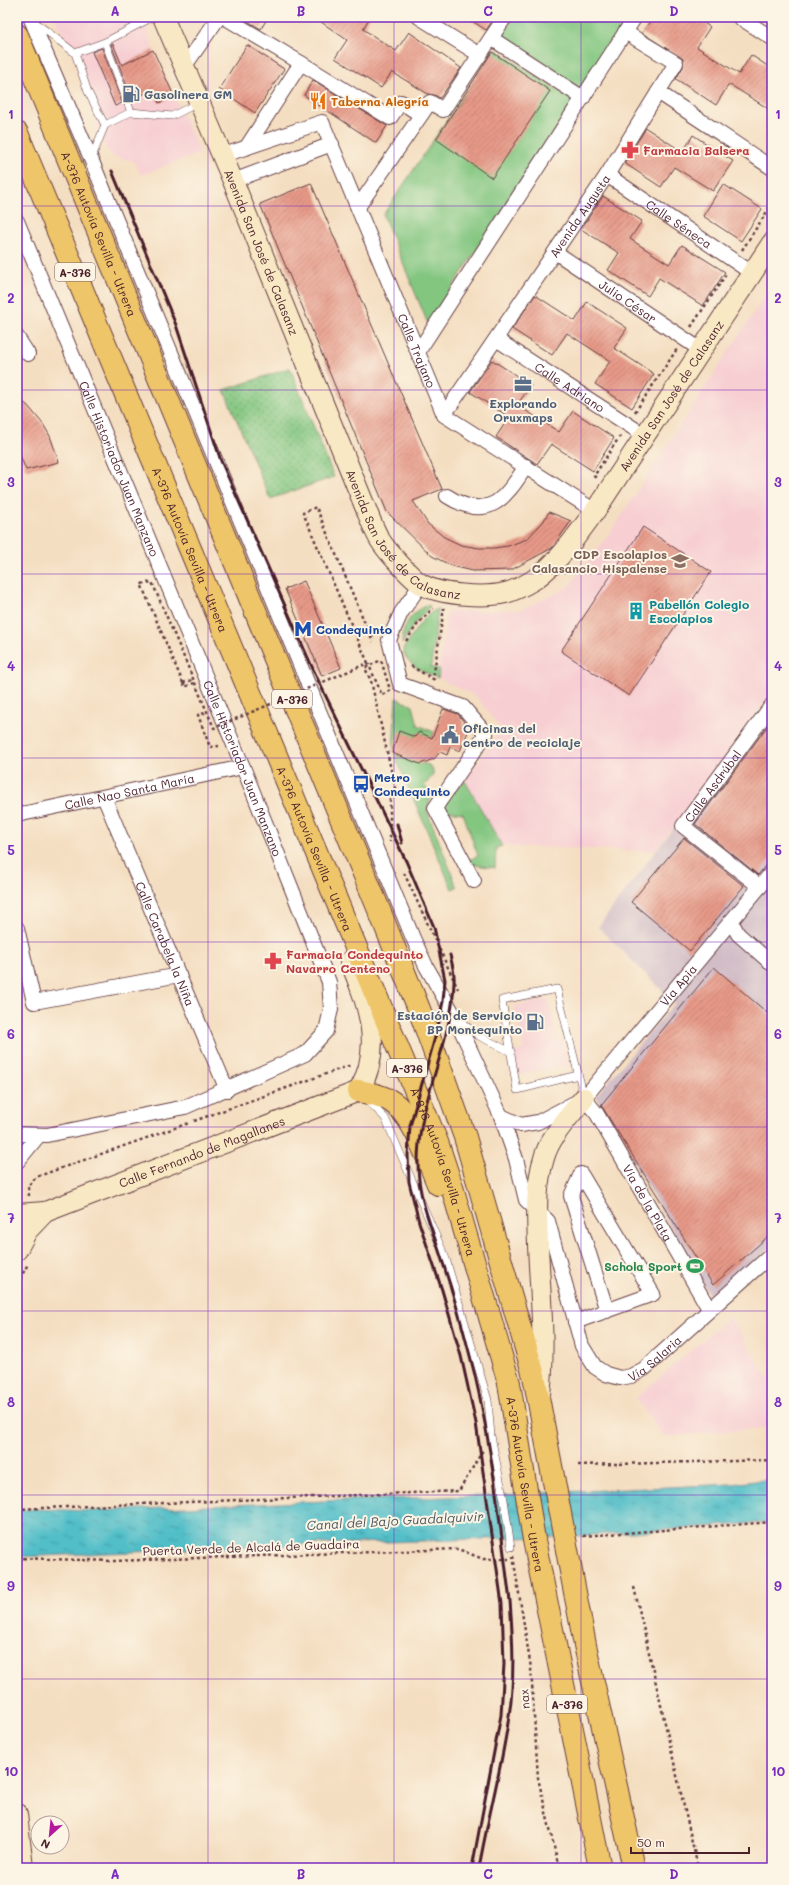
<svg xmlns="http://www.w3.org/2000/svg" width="789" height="1885" font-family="Mali,sans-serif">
	<defs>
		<pattern id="park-dots" width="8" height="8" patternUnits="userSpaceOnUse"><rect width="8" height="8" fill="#82c680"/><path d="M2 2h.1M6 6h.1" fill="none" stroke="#6ca069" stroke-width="1.8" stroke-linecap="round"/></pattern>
		<pattern id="water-ripples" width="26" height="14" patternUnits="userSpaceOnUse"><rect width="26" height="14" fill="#51bec8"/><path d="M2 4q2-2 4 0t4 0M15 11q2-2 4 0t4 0" fill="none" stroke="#459aa3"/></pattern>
		<pattern id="building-hatch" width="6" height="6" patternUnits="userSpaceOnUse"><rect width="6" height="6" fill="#e79a88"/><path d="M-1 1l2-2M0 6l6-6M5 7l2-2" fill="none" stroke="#bd7d6f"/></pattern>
	</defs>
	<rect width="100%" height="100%" fill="#fcf5e5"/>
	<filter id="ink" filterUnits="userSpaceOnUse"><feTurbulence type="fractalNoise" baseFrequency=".025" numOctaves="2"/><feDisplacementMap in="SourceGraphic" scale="8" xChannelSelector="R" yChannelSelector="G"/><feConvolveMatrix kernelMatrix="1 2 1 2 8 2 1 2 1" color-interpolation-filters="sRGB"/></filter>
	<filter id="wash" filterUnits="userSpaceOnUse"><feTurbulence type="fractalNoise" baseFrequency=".012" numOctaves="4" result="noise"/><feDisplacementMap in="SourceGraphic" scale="16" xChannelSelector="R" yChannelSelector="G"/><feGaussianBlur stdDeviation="0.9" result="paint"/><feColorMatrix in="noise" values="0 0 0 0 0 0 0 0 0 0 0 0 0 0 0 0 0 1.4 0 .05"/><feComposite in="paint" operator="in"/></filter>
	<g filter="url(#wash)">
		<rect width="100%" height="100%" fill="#f4dec1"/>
		<g fill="#f7cfd3">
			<polygon points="54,17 144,17 153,50 200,153 141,175 134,161 115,157 106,149 97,123 95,110 81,72"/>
			<polygon points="772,285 772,691 655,851 502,846 465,781 501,729 476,696 438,678 447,612 520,610 567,588 610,533"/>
			<polygon points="548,999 557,1040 563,1039 569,1065 516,1075 511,1053 524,1050 514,1006"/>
			<polygon points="730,1317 772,1384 772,1427 664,1437 636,1398"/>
		</g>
		<polygon fill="#d2bdc7" points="772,695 772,1246 712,1299 596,1096 675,1003 598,927 737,745"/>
		<g fill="#82c680" stroke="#667256">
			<polygon points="513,17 629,17 581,91 500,38"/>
			<polygon points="495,49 575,101 428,324 383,215"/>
			<path d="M427 605 430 606 414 624 402 644C402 625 411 613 427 605Z"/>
			<path d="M438 609 431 667 439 669 438 678C424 672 406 666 403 649 412 637 423 614 438 609Z"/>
			<polygon points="396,698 413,706 418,725 434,732 432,738 422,734 411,760 429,765 433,770 433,775 424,786 431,792 431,796 427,811 457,887 452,889 393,751"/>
			<path d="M465 781 502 846 496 848 495 868 469 864 468 860 478 856 463 813 446 811C439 798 457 789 465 781Z"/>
		</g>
		<polygon fill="url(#park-dots)" stroke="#667256" points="290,368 334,477 270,499 224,390"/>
		<polygon fill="url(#water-ripples)" stroke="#4e6e7a" points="772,1479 772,1522 578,1536 292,1545 17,1557 17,1511 33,1509 94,1511 348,1500 481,1496 732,1484"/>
		<g id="blocks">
			<g fill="url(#building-hatch)">
				<polygon points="241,17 268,17 261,29"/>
				<polygon points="314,17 370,17 363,29 396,51 409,32 461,68 440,98 434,95 428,94 392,72 381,88 335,58 347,40"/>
				<polygon points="466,17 495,17 486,30"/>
				<polygon points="653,17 695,17 710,27 697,47 739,74 751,55 772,69 772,111 729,84 716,105 676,79 683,67 683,59 642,33"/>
				<polygon points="111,44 113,44 122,65 153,50 174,96 159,103 153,90 132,99"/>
				<polygon points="247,45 284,69 255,113 219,89"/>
				<polygon points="102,48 122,103 115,106 92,52"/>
				<polygon points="492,52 550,91 492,178 436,139"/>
				<polygon points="313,80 387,126 376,143 304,95"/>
				<polygon points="646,128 683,152 693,135 733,161 713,191 674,167 661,187 624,163"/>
				<polygon points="311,183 442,489 413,501 428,524 444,537 461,545 479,548 494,548 508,546 527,539 543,522 549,512 571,521 552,548 511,570 473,571 452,566 432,556 387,512 260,204"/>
				<polygon points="723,184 762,209 741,241 703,216"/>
				<polygon points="603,196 642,221 630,239 669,264 682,245 725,272 703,306 659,278 648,296 608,270 619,253 581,229"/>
				<polygon points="535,295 575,321 587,302 627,328 614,348 654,374 632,408 595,384 610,361 567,333 552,355 512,329"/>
				<polygon points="492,360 531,385 517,405 559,432 573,411 614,438 593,471 551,444 537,464 496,437 509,417 470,392"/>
				<polygon points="17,397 28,406 43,424 50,436 59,462 26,470 17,448"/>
				<polygon points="643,527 711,572 629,696 561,651"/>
				<polygon points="304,581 341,668 322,676 285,589"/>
				<polygon points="443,709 458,714 464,722 462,727 468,732 460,751 450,747 447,755 440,752 434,759 420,764 392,753 399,731 415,737 419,732 432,738"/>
				<polygon points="772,720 772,857 758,875 695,824"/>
				<polygon points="684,838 744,886 690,951 631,902"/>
				<polygon points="714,967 772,1017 772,1233 713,1285 601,1105"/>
			</g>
		</g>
	</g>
	<g filter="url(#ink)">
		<use href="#blocks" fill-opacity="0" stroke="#643c42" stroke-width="1"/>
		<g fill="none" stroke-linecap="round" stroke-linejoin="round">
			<g stroke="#643c42" stroke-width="8">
				<g id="lane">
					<polyline points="36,23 75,53 105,42 131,112 105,125 92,157"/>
					<polyline points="105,42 153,17"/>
					<polyline points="75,53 88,92 105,125"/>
					<polyline points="131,112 172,116 198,103"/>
					<polyline points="460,1021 479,1036 511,1052"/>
					<polyline points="578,1075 517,1090 502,1000 557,989 584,1097"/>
					<polyline points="366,1099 385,1118 446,1259 488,1400 491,1436 504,1500 511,1547"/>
				</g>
			</g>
			<g stroke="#643c42" stroke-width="16">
				<g id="street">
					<path id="s1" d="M30 17 91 159 413 938 426 966 455 1017 501 1116 516 1159 526 1200 548 1221 582 1346 595 1367 606 1374 620 1378 631 1376 644 1369 772 1254"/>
					<polyline points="224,17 301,63 246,148"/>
					<polyline points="419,17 480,55"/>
					<polyline points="739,17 772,38"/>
					<polyline points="491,38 583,98"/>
					<polyline points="301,63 390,118 401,102 421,115"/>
					<polyline points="184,67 219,17"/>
					<polyline points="658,92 772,168"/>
					<path id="s2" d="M221 156 322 122 444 415 595 511"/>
					<path id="s3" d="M607 175 752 273"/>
					<polyline points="233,181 332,144"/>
					<polyline points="358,207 430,102 443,110 505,17"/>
					<path id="s4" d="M17 221 243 767 329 982 331 1009 326 1031 305 1054 185 1107 47 1135 17 1134"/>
					<path id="s5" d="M555 252 701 350"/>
					<polyline points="17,337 28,354"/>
					<path id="s6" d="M496 339 644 435"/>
					<polyline points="418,352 635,17"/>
					<path id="s7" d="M444 415 607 175 676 63 625 32"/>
					<path d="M447 496C487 522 505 500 526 466"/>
					<polyline points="421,584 401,613 389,640 400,684 463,707 486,734 435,808 474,881"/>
					<path id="s8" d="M104 797 227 1090"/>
					<path id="s9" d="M17 815 243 767"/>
					<path id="s10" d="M760 887 683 826 772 705"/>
					<polyline points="731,921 738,934 772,964"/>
					<polyline points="17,928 34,1002 179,975"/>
					<path id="s11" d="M584 1098 597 1114 709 1309"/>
					<path id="s12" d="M501 1116 521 1125 538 1122 584 1098 772 872"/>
					<polyline points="17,1162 39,1135"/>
					<polyline points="575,1322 653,1294 581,1174 571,1196 607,1311"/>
				</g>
			</g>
			<g stroke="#643c42" stroke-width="22">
				<g id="secondary">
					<path id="s13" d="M163 17 233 181 366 509C370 519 374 530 380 540 386 550 411 578 421 584 439 595 484 598 505 593 514 591 527 584 535 579 560 561 577 535 595 511L772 243"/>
					<path id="s14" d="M17 1214 45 1212 359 1091C384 1046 368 1005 350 961"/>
					<polyline points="17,1250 27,1231 45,1212"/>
					<path d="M540 1394C546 1344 540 1295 538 1245 537 1216 535 1187 544 1158 550 1136 570 1116 584 1098"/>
					<polyline points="17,1814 23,1868"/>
				</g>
			</g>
			<g stroke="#643c42" stroke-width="24">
				<g id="primary">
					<path id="s15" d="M17 35 379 910 419 1009 465 1137 534 1376 585 1645 634 1868"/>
					<path id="s16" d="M17 133 437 1142 452 1187 509 1383 534 1540 600 1868"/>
					<path d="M359 1091C370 1093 379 1095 389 1100 414 1114 427 1159 438 1184"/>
				</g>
			</g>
			<g stroke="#643c42" stroke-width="2.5" stroke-dasharray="3 3" stroke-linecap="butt">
				<polyline points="742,250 772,204"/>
				<polyline points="691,327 727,273"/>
				<polyline points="635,412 677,349"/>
				<polyline points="596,478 594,476 620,436"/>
				<polyline points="368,630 375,639"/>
				<polyline points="406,641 417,625 433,608"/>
				<polyline points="379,661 365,668 371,681 397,796 390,798 390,842"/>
				<polyline points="368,663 303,513 316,507 373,642"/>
				<polyline points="411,666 433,679"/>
				<polyline points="435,680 433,679 444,608"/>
				<polyline points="183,683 185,687 194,683"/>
				<polyline points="183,683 192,680"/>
				<polyline points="205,713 198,715 210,747 219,746"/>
				<polyline points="404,873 458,989"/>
				<polyline points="194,1121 351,1065"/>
				<polyline points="29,1196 28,1186 36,1177 189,1123"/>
				<polyline points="17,1284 28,1264"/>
				<polyline points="578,1465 772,1460"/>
				<polyline points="17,1509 459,1491 483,1450"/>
				<polyline points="583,1536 772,1522"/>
				<polyline points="513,1556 531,1668 538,1778 559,1868"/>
				<polyline points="17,1558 113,1561 458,1549 483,1559 509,1559"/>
				<polyline points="634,1587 698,1868"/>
			</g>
			<use href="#lane" stroke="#fff" stroke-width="7"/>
			<use href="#street" stroke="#fff" stroke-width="14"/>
			<use href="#secondary" stroke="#f8e8c3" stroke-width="20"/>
			<use href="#primary" stroke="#eec569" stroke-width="22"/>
			<g stroke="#4a1f2b" stroke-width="3">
				<polyline points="112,171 176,325 221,461 317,678 406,861 434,927 445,980 443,1001 438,1027 410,1126 408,1155 409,1182 419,1222 442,1290 461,1356 476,1423 502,1604 504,1664 501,1715 472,1868"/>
				<polyline points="397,824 402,843"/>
				<path d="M450 955C452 964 455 973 454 982 452 1050 411 1111 419 1180 422 1207 434 1234 442 1260 452 1290 461 1321 469 1352 491 1433 499 1518 510 1601 513 1639 515 1678 509 1716 502 1767 488 1817 479 1868"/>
			</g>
			<polyline stroke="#643c42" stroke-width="2.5" stroke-dasharray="3 3" stroke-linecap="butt" points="183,683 141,584 152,582 214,728 368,663 382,695 390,690 381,660"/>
		</g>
	</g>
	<path fill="none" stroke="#7b2cbf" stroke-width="1" stroke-opacity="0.55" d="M208 17V1868M394 17V1868M581 17V1868M17 206H772M17 390H772M17 574H772M17 758H772M17 942H772M17 1127H772M17 1311H772M17 1495H772M17 1679H772"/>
	<defs>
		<g id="fuel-bare" transform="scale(1.38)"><path d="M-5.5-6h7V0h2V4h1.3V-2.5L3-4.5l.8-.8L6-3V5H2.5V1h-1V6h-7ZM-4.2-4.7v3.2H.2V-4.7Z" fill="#5c6f8a" stroke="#fcf5e5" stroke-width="2.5" paint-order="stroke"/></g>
		<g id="restaurant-bare" transform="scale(1.38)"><path d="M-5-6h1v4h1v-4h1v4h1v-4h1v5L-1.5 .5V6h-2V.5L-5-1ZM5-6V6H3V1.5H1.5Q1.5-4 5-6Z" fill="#e8710a" stroke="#fcf5e5" stroke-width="2.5" paint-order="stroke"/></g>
		<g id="pharmacy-bare" transform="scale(1.38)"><path d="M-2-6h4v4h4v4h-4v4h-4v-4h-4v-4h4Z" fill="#e0444e" stroke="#fcf5e5" stroke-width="2.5" paint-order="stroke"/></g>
		<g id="office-bare" transform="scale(1.38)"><path d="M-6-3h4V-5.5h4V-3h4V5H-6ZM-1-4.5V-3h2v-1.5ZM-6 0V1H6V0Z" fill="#5c6f8a" stroke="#fcf5e5" stroke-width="2.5" paint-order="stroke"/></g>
		<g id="school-bare" transform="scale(1.38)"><path d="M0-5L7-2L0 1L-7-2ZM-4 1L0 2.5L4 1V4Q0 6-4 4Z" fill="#8d6e63" stroke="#fcf5e5" stroke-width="2.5" paint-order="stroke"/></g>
		<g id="building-bare" transform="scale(1.38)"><path d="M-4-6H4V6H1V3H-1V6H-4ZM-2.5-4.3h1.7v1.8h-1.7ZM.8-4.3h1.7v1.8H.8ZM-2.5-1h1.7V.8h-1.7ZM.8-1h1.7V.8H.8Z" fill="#0f9aa8" stroke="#fcf5e5" stroke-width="2.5" paint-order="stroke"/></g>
		<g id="metro-bare" transform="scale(1.38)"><path d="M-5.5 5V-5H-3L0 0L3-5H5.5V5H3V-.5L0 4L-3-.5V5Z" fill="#1a4fb4" stroke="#fcf5e5" stroke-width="2.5" paint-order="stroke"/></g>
		<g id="civic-bare" transform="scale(1.38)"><path d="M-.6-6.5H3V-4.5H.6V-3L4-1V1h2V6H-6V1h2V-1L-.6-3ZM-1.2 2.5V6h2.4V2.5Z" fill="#5c6f8a" stroke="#fcf5e5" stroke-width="2.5" paint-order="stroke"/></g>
		<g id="bus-bare" transform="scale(1.38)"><path d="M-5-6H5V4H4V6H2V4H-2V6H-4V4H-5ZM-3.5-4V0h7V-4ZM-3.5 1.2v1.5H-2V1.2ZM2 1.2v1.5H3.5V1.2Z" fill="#1a4fb4" stroke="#fcf5e5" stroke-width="2.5" paint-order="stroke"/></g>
		<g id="stadium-bare" transform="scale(1.38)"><path d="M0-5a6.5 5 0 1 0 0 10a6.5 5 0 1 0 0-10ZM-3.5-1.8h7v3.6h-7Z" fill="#2e9e5b" stroke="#fcf5e5" stroke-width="2.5" paint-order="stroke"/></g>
	</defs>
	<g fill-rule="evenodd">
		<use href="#fuel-bare" x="131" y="94"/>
		<use href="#restaurant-bare" x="318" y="101"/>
		<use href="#pharmacy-bare" x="630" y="150"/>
		<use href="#office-bare" x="523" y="384"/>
		<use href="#school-bare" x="680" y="561"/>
		<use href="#building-bare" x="636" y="611"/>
		<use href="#metro-bare" x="303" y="629"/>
		<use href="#civic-bare" x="450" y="735"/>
		<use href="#bus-bare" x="361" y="784"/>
		<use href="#pharmacy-bare" x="273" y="961"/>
		<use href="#fuel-bare" x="535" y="1022"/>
		<use href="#stadium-bare" x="695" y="1266"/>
	</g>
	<g text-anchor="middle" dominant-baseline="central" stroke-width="4" stroke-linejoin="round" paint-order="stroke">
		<g fill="#fcf5e5" stroke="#7f5f63" stroke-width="1">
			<rect x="55" y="263" width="40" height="18" rx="3"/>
			<rect x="272" y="690" width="40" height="18" rx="3"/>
			<rect x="387" y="1059" width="40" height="18" rx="3"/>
			<rect x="547" y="1695" width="40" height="18" rx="3"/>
		</g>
		<g font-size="11" font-weight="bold" fill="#4a1f2b">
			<text x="75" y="272">A-376</text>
			<text x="292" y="699">A-376</text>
			<text x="407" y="1068">A-376</text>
			<text x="567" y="1704">A-376</text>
		</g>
		<g font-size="12" font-weight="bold" fill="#4e5e75" stroke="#fcf5e5" text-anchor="start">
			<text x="144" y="94">Gasolinera GM</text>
			<text x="523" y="403" text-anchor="middle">Explorando<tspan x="523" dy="14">Oruxmaps</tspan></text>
			<text x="463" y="728">Oficinas del<tspan x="463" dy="14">centro de reciclaje</tspan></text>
			<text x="522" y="1015" text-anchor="end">Estación de Servicio<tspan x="522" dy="14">BP Montequinto</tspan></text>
		</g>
		<g font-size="12" font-weight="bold" fill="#c56008" stroke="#fcf5e5" text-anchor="start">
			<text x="331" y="101">Taberna Alegría</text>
		</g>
		<g font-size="12" font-weight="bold" fill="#be3a42" stroke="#fcf5e5" text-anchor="start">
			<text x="643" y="150">Farmacia Balsera</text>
			<text x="286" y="954">Farmacia Condequinto<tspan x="286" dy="14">Navarro Centeno</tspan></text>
		</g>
		<g font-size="12" fill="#4a1f2b" stroke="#fcf5e5">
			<text stroke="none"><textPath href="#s7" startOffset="241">Avenida Augusta</textPath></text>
			<text stroke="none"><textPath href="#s3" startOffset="87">Calle Séneca</textPath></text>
			<text stroke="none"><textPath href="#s15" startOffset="215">A-376 Autovía Sevilla - Utrera</textPath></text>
			<text stroke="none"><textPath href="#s13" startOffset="255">Avenida San José de Calasanz</textPath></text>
			<text stroke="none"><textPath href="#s5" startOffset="88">Julio César</textPath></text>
			<text stroke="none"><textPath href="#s2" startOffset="354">Calle Trajano</textPath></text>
			<text stroke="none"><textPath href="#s6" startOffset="88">Calle Adriano</textPath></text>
			<text stroke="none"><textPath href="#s13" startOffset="975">Avenida San José de Calasanz</textPath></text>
			<text stroke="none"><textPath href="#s4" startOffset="268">Calle Historiador Juan Manzano</textPath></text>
			<text stroke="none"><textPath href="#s13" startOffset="579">Avenida San José de Calasanz</textPath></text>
			<text stroke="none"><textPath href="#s16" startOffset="451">A-376 Autovía Sevilla - Utrera</textPath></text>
			<text stroke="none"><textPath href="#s4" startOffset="592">Calle Historiador Juan Manzano</textPath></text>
			<text stroke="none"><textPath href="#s10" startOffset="148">Calle Asdrúbal</textPath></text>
			<text stroke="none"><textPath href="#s9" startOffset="115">Calle Nao Santa María</textPath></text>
			<text stroke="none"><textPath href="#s16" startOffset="775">A-376 Autovía Sevilla - Utrera</textPath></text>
			<text stroke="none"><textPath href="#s8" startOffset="159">Calle Carabela la Niña</textPath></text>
			<text stroke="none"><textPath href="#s12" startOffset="238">Vía Apia</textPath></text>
			<text stroke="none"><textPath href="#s14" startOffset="196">Calle Fernando de Magallanes</textPath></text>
			<text stroke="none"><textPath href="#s16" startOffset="1123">A-376 Autovía Sevilla - Utrera</textPath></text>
			<text stroke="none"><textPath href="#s11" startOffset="123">Vía de la Plata</textPath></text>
			<text stroke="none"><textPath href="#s1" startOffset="1537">Vía Salaria</textPath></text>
			<text stroke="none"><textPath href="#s16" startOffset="1447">A-376 Autovía Sevilla - Utrera</textPath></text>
			<text transform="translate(251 1547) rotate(-2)">Puerta Verde de Alcalá de Guadaira</text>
			<text transform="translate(524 1699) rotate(-94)">nax</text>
		</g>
		<g font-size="12" font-weight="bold" fill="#785e54" stroke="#fcf5e5" text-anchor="end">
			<text x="667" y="554">CDP Escolapios<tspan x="667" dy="14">Calasancio Hispalense</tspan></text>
		</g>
		<g font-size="12" font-weight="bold" fill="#0d838f" stroke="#fcf5e5" text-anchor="start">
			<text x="649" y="604">Pabellón Colegio<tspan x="649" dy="14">Escolapios</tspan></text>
		</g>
		<g font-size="12" font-weight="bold" fill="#164399" stroke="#fcf5e5" text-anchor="start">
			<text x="316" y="629">Condequinto</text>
			<text x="374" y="777">Metro<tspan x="374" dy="14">Condequinto</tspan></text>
		</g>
		<g font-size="12" font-weight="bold" fill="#27864d" stroke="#fcf5e5" text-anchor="end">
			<text x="682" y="1266">Schola Sport</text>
		</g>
		<g font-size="13" font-style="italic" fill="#4c5762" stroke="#fcf5e5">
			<text transform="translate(395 1520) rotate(-3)">Canal del Bajo Guadalquivir</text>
		</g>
	</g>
	<rect width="789" height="1885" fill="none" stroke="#fcf5e5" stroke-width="44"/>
	<g transform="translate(50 1835) rotate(207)"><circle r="19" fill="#fcf5e5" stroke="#b59f9b"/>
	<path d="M0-3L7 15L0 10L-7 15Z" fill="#b5179e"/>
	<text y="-6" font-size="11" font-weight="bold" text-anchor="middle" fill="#4a1f2b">N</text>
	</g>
	<path d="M631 1847v6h118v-6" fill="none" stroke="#4a1f2b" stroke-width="2"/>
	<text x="637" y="1847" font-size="12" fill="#4a1f2b" stroke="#fcf5e5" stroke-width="3" paint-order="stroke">50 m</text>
	<rect x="22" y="22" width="745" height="1841" fill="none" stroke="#7b2cbf" stroke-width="1.5"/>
	<g font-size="13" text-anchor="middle" font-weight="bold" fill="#7b2cbf">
		<text x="115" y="16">A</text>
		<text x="301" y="16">B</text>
		<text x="488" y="16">C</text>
		<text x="674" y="16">D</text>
		<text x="11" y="119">1</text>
		<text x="778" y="119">1</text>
		<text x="11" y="303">2</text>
		<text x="778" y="303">2</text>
		<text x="11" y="487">3</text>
		<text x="778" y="487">3</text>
		<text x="11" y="671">4</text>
		<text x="778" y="671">4</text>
		<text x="11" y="855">5</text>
		<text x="778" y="855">5</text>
		<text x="11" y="1039">6</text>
		<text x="778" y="1039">6</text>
		<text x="11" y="1223">7</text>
		<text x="778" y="1223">7</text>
		<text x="11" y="1407">8</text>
		<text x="778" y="1407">8</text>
		<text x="11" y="1591">9</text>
		<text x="778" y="1591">9</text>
		<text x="11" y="1776">10</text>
		<text x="778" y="1776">10</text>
		<text x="115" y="1879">A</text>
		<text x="301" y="1879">B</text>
		<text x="488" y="1879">C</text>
		<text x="674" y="1879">D</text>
	</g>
</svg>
